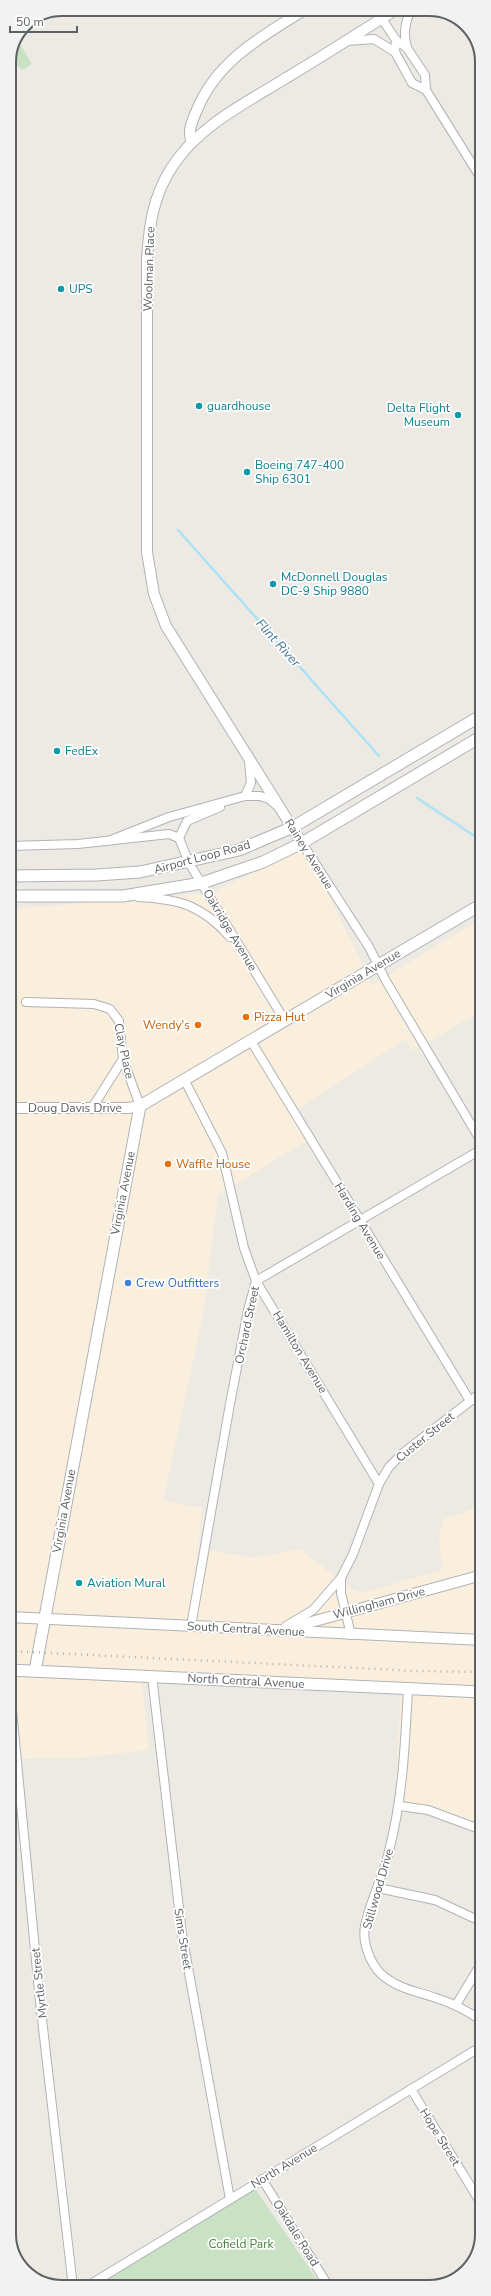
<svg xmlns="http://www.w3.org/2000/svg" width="491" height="2296" font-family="'Nunito Sans',sans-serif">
	<rect width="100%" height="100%" fill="#edeae4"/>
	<polygon fill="#faeedc" points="306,847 372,985 482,918 482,1011 412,1051 406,1039 298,1109 314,1136 218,1195 203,1315 163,1501 202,1508 198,1548 252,1558 300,1549 351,1589 362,1593 442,1570 439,1537 444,1519 482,1506 482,1832 451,1817 395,1800 401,1693 142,1682 149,1750 78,1758 9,1759 9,909 211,893"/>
	<g fill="#c8e2c3">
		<polygon points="18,41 32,64 22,70 10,59"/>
		<polygon points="254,2187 322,2287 95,2287"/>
	</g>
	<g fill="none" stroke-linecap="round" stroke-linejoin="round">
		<g stroke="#abe2f6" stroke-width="2.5">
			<polyline points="178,530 379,756"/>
			<polyline points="417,798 482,841"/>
		</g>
		<g stroke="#b0b3b5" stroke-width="10">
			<g id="minor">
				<polyline points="382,19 396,40 407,48 425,75 426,90 482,180"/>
				<polyline points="396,40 395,52 412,83 426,90"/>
				<polyline points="347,41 374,39 395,52"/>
				<path d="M407 48C403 33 405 23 411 9"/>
				<polyline points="245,796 251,783 249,761"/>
				<polyline points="179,838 189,863 285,1021"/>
				<polyline points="179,838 187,821 220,807"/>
				<polyline points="111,840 169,817 245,796 260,796 269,799 276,805"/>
				<polyline points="302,843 369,947 386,981 482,1143"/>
				<polyline points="9,846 78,844 169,834 179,838"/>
				<path d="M138 897C179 899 202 905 230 937"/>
				<polyline points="26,1002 94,1004 110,1009 119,1021 123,1059 140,1106"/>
				<polyline points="251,1041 470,1401"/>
				<polyline points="185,1081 222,1153 244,1248 256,1281 379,1484"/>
				<polyline points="92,1108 123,1059"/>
				<polyline points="341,1578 341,1593 351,1635"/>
				<polyline points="191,1626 230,1404 248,1310 256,1281 482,1149"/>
				<polyline points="286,1626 313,1610 341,1578 353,1554 379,1484 389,1467 403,1453 482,1392"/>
				<polyline points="152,1676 182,1934 230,2199"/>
				<polyline points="9,1679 40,2002 73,2287"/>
				<path d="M408 1689C405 1744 403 1797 389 1851 383 1877 370 1901 365 1926 362 1942 370 1963 381 1974 398 1989 416 1991 436 1998 452 2003 468 2011 482 2021"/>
				<polyline points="400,1806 428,1810 482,1830"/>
				<polyline points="378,1888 435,1900 482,1922"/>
				<polyline points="456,2005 482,1962"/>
				<polyline points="411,2089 482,2205"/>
				<polyline points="262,2179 329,2287"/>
				<polyline points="86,2287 482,2046"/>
			</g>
		</g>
		<g stroke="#b0b3b5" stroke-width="12">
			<g id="tertiary">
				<path d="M192 142C187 132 192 122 196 112 216 61 262 36 306 9"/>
				<path d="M302 843 166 626 154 594 147 552V260C149 226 153 196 172 167 198 126 246 103 286 78 323 56 360 32 397 9"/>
				<polyline points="9,1108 128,1108 140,1106"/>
				<polyline points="9,1617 482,1640"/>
				<polyline points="286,1629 482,1575"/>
			</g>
		</g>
		<g stroke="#afb3b6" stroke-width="13">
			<g id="secondary">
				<polyline points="9,876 97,875 140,872 239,850 293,827 482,715"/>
				<polyline points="9,896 123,896 202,883 263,862 302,843 482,736"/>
				<polyline points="9,1670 482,1692"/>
				<polyline points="35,1671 140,1106 482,904"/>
			</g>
		</g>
		<use href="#minor" stroke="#fff" stroke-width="8"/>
		<use href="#tertiary" stroke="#fff" stroke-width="10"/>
		<use href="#secondary" stroke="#fff" stroke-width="11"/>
		<polyline stroke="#b2b3b3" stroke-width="2.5" stroke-dasharray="1 5" stroke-linecap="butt" points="9,1651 417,1671 482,1672"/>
	</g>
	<g fill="#0f9aa8" stroke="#fff" stroke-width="1.5">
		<circle cx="61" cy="289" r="4"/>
		<circle cx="199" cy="406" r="4"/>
		<circle cx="458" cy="415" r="4"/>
		<circle cx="247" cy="472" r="4"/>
		<circle cx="273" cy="584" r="4"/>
		<circle cx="57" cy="751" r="4"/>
		<circle cx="79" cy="1583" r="4"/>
	</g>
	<g fill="#e8710a" stroke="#fff" stroke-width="1.5">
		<circle cx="246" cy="1017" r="4"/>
		<circle cx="198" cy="1025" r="4"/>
		<circle cx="168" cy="1164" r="4"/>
	</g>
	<circle fill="#3f7fe0" stroke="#fff" stroke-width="1.5" cx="128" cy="1283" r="4"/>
	<g text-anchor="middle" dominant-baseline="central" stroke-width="3.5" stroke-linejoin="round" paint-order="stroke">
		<g font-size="12" fill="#5c6163" stroke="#fff">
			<text transform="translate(149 269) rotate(-88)">Woolman Place</text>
			<text transform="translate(309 854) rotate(58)">Rainey Avenue</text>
			<text transform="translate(202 857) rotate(-15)">Airport Loop Road</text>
			<text transform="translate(230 930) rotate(59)">Oakridge Avenue</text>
			<text transform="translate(363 974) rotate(-31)">Virginia Avenue</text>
			<text transform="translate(124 1051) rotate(78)">Clay Place</text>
			<text x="75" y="1108">Doug Davis Drive</text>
			<text transform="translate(123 1193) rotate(-79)">Virginia Avenue</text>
			<text transform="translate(360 1221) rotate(59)">Harding Avenue</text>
			<text transform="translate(247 1325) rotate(-78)">Orchard Street</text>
			<text transform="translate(300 1352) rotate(59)">Hamilton Avenue</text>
			<text transform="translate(425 1437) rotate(-39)">Custer Street</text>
			<text transform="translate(64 1511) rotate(-80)">Virginia Avenue</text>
			<text transform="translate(379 1603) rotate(-15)">Willingham Drive</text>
			<text transform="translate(246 1629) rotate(3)">South Central Avenue</text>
			<text transform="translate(246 1681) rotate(3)">North Central Avenue</text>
			<text transform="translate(378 1889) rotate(-74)">Stillwood Drive</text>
			<text transform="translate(183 1939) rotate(81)">Sims Street</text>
			<text transform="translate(39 1983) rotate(-96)">Myrtle Street</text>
			<text transform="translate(440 2137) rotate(58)">Hope Street</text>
			<text transform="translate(284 2166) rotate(-31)">North Avenue</text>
			<text transform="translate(296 2233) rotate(58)">Oakdale Road</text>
		</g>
		<g font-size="12" fill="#0d838f" stroke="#fff" text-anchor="start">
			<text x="69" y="289">UPS</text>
			<text x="207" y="406">guardhouse</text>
			<text x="450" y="408" text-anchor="end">Delta Flight<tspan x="450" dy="14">Museum</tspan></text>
			<text x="255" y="465">Boeing 747-400<tspan x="255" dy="14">Ship 6301</tspan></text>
			<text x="281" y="577">McDonnell Douglas<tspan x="281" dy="14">DC-9 Ship 9880</tspan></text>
			<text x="65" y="751">FedEx</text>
			<text x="87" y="1583">Aviation Mural</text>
		</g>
		<g font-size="12" fill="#c56008" stroke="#fff" text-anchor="start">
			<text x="254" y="1017">Pizza Hut</text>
			<text x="190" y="1025" text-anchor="end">Wendy's</text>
			<text x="176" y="1164">Waffle House</text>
		</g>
		<g font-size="12" fill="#366cbe" stroke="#fff" text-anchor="start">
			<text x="136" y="1283">Crew Outfitters</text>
		</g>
		<g font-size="12" fill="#45813e" stroke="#fff">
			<text x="241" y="2244">Cofield Park</text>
		</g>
		<g font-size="13" font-style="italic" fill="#437996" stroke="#fff">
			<text transform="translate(278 643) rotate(48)">Flint River</text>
		</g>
	</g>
	<path d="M0 0H491V2296H0ZM62 16H429A46 46 0 0 1 475 62V2234A46 46 0 0 1 429 2280H62A46 46 0 0 1 16 2234V62A46 46 0 0 1 62 16Z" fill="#f2f2f3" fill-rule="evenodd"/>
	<path fill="none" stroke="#5c6163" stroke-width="2" d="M62 16H429A46 46 0 0 1 475 62V2234A46 46 0 0 1 429 2280H62A46 46 0 0 1 16 2234V62A46 46 0 0 1 62 16Z"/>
	<path d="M10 26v6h67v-6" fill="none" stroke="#5c6163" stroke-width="2"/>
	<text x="16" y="26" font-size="12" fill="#5c6163" stroke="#ffffff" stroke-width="3" paint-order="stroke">50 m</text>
</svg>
